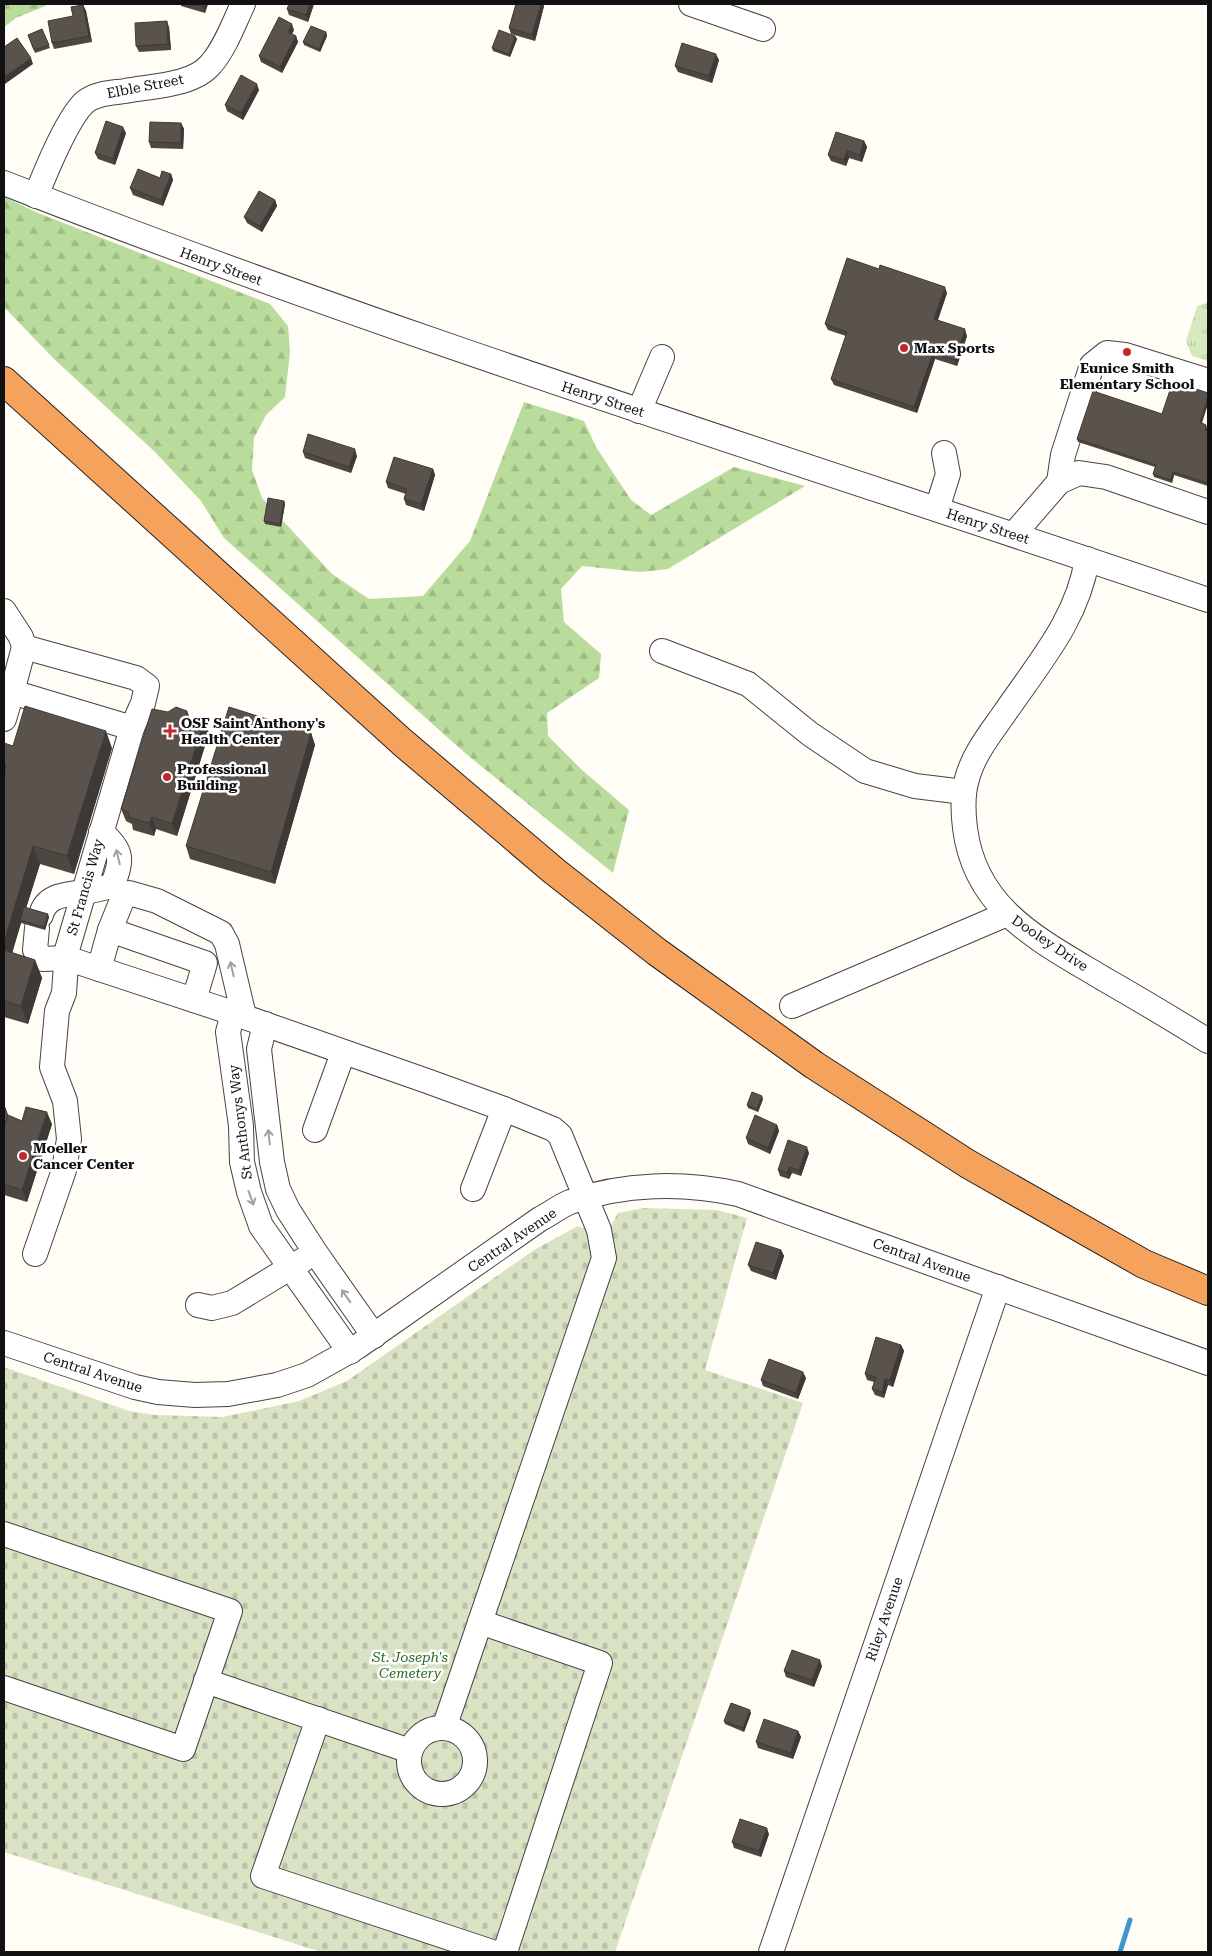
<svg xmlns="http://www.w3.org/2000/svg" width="1212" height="1956" font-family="'Roboto Serif',serif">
	<defs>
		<pattern id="forest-firs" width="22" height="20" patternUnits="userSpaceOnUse" patternTransform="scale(1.25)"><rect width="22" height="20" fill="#b9dc9c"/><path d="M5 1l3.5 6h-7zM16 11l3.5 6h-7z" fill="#9ebc85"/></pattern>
		<pattern id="cemetery-stones" width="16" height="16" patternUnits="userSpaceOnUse" patternTransform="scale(1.25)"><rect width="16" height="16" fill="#d9e3c4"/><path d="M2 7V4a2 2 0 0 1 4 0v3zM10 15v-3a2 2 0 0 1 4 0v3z" fill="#b9c2a7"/></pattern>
		<pattern id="park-tufts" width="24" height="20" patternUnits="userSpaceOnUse" patternTransform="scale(1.25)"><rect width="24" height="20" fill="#d5ebbd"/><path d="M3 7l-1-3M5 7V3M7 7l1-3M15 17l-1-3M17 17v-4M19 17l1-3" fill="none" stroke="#b6c8a1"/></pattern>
	</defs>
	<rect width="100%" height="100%" fill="#fffdf5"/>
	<g fill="url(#forest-firs)">
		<polygon points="4,4 50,4 16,18 4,27"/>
		<polygon points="4,197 38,213 270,304 288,326 290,352 285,397 266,415 254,438 252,470 262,498 332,574 369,599 423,596 470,541 524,402 584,421 596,447 631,500 651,515 734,467 805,486 668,569 640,572 582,566 561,589 564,622 601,654 599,678 547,713 548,736 582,770 629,810 613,873 465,753 224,538 201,501 154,451 55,360 4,307"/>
	</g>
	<polygon fill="url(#cemetery-stones)" points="643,1208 717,1210 747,1218 705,1370 803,1403 615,1952 321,1952 4,1852 4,1367 129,1411 155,1415 223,1417 299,1401 347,1381 534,1250 578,1226 592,1232 611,1226 618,1213"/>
	<polygon fill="url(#park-tufts)" points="1206,303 1208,304 1208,361 1192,356 1186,341 1197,306"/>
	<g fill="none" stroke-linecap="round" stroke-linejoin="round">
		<polyline stroke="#3f96cf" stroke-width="5" points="1120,1952 1130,1920"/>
		<g stroke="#444" stroke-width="26">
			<g id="minor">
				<polyline points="691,4 763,29"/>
				<path d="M4 183C400 338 806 464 1208 600"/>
				<path d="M36 196C45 173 68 117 85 102 96 93 112 93 125 91 151 86 193 86 211 64 225 48 234 23 243 4"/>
				<polyline points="639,411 662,357"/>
				<polyline points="1059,482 1063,455 1092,365 1107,353 1125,355 1208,381"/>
				<polyline points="937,509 948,474 944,453"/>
				<polyline points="1014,534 1059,482 1079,473 1106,477 1208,512"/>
				<path d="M1087 559C1078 619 1038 664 1004 714 990 734 973 755 967 779 962 795 963 812 965 828 975 910 1041 941 1104 979 1139 999 1174 1020 1208 1041"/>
				<polyline points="4,611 21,637 24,647 12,692 132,728 67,950 64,993 57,1011 52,1067 65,1101 69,1139 64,1170 35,1254"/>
				<polyline points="24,647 136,678 147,686 143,703 132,728"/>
				<polyline points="662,651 748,684 810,734 865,771 915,786 964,792"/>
				<polyline points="4,719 12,692"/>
				<path d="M101 832C123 850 123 861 112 886"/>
				<path d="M41 915C46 894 67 895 84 892 93 891 103 888 112 886"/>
				<polyline points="37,928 35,950 43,959 66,958 233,1013 427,1081 504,1109 553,1129 560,1135 599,1230 604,1258 444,1728"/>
				<polyline points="110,930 122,900 129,893 157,901 221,933 227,944 244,1016"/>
				<polyline points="99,969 110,930 205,963 194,1000"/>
				<polyline points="792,1006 1007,914"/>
				<polyline points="233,1013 228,1032 241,1126 242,1162 249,1192 261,1226 350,1352"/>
				<polyline points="265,1024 259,1049 272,1162 278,1189 288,1210 315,1252 374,1336"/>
				<polyline points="315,1130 343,1053"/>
				<polyline points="473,1189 504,1109"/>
				<polyline points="198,1305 212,1308 232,1303 303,1260"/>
				<path d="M4 1343 135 1387 158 1392 195 1395 228 1394 277 1385 307 1375 357 1347 540 1219C550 1214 560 1206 570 1202 624 1183 683 1182 738 1194L1208 1363"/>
				<polyline points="4,1534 230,1611 183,1749 4,1688"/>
				<polyline points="480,1622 600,1663 505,1952"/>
				<polyline points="206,1681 410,1751"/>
				<polyline points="318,1719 263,1876 492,1952"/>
				<circle cx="442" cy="1761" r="33"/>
				<polyline points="771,1952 998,1287"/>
			</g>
		</g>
		<g stroke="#222" stroke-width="30">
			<polyline id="highway" points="4,381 402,742 554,871 657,952 814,1065 968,1164 1144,1264 1208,1291"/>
		</g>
		<use href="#minor" stroke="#fff" stroke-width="24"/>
		<use href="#highway" stroke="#f5a25d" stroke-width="28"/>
	</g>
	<g fill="#4d4742">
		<polygon points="181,4 208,4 205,13 181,6"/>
		<polygon points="314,4 308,22 289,15 287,9"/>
		<polygon points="516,4 543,4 544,6 535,41 511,34 509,28"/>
		<polygon points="83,5 86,11 92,42 54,49 52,43 73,16"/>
		<polygon points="169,27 171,50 139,52 136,46"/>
		<polygon points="42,29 50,48 35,53 28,35"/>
		<polygon points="294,30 292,34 296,36 298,42 282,73 261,62 259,56"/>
		<polygon points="326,32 327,36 320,52 304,45 303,42"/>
		<polygon points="515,36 517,39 510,57 493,51 492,48"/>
		<polygon points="719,60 712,83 678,72 675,66"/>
		<polygon points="259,90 243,120 227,111 225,105"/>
		<polygon points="181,123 184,129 183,149 151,148 149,142"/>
		<polygon points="126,133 115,165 98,159 95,153"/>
		<polygon points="864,141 867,147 862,162 849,158 846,166 831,161 828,155"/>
		<polygon points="171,174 173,180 163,206 133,195 130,188"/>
		<polygon points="275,200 277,206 262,232 247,223 244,217"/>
		<polygon points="947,293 938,320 967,336 957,366 935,359 917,413 834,385 831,379 846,336 828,330 825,324"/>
		<polygon points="1162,414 1206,425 1207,428 1207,430 1208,431 1208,486 1174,475 1172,483 1154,477 1153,474 1155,467 1078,442 1077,439"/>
		<polygon points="303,452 357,456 351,473 305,458"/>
		<polygon points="433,469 435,475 424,511 406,505 404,499 406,494 388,488 386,482"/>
		<polygon points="284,501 285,504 281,527 265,524 264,521"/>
		<polygon points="187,711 190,719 204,721 209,733 177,836 156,829 154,836 133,830 132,824 126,821 121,809 168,712"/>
		<polygon points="311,733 315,745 275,884 190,859 186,846"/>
		<polygon points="4,743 13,746 112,748 74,874 40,864 26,908 49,917 45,930 21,923 12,953 35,960 42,978 28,1024 4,1017"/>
		<polygon points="763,1099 758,1112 748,1108 747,1105"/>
		<polygon points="4,1105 8,1116 22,1121 52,1124 27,1202 4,1195"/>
		<polygon points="777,1125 779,1131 770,1154 748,1144 746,1138"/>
		<polygon points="809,1153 801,1176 792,1173 789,1179 780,1176 778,1170"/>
		<polygon points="781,1250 784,1256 776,1280 751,1271 748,1265"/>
		<polygon points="901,1345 904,1351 893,1387 888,1385 884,1398 875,1395 872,1389 874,1382 867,1380 865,1374"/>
		<polygon points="806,1378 798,1399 763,1386 761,1380"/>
		<polygon points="822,1666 814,1687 786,1677 784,1671"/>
		<polygon points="751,1713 744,1732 725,1724 724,1721"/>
		<polygon points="798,1731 801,1737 793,1759 758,1748 756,1742"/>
		<polygon points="769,1834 761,1857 734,1848 732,1842"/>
	</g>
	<g fill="#3f3936">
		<polygon points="204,4 208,4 205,13 203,7"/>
		<polygon points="310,4 314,4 308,22 306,15"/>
		<polygon points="541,4 543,4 544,6 535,41 532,35"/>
		<polygon points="83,5 86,11 92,42 89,36"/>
		<polygon points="167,21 169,27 171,50 168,44"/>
		<polygon points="292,24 294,30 290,38 288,32"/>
		<polygon points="326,32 327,36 320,52 319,49"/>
		<polygon points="296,36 298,42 282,73 280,67"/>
		<polygon points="515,36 517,39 510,57 509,54"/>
		<polygon points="716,54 719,60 712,83 709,76"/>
		<polygon points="31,58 33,64 5,84 4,77"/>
		<polygon points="257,84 259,90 243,120 241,113"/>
		<polygon points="181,123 184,129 183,149 181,143"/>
		<polygon points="123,127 126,133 115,165 113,159"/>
		<polygon points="864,141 867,147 862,162 860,155"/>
		<polygon points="847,151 849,158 846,166 844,160"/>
		<polygon points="171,174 173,180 163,206 161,200"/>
		<polygon points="275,200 277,206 262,232 260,226"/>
		<polygon points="945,287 947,293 936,325 934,319"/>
		<polygon points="965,329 967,336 957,366 955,360"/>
		<polygon points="933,353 935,359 917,413 914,407"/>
		<polygon points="1208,397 1208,404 1201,426 1200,422"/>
		<polygon points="355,449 357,456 351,473 349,467"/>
		<polygon points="433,469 435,475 424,511 421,504"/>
		<polygon points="1173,472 1174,475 1172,483 1171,480"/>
		<polygon points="284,501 285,504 281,527 280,524"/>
		<polygon points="187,711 192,724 185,718"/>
		<polygon points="204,721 209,733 177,836 172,824"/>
		<polygon points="106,731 112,748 74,874 67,856"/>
		<polygon points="311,733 315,745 275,884 271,872"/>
		<polygon points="152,817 156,829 154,836 149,823"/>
		<polygon points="33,846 40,864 22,921 20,920 21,923 8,967 4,956 4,942"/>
		<polygon points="48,914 49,917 45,930 44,927"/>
		<polygon points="35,960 42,978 28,1024 21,1006"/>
		<polygon points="762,1096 763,1099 758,1112 757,1109"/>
		<polygon points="47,1112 52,1124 27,1202 22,1190"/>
		<polygon points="777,1125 779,1131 770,1154 768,1148"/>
		<polygon points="807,1147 809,1153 801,1176 799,1170"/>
		<polygon points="789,1167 792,1173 789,1179 787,1173"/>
		<polygon points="781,1250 784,1256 776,1280 773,1273"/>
		<polygon points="901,1345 904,1351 893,1387 890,1380"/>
		<polygon points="803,1372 806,1378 798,1399 796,1393"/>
		<polygon points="885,1379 888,1385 884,1398 882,1392"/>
		<polygon points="820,1660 822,1666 814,1687 812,1680"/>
		<polygon points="750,1710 751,1713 744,1732 743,1728"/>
		<polygon points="798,1731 801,1737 793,1759 791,1753"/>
		<polygon points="767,1828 769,1834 761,1857 759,1851"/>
	</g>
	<g fill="#5a524d" stroke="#3f3936">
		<polygon points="193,4 204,4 203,7"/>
		<polygon points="289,4 310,4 306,15 287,9"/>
		<polygon points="516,4 541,4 532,35 509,28"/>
		<polygon points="83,5 89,36 52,43 48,21 73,16 71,7"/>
		<polygon points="279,17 292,24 288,32 296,36 280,67 259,56"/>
		<polygon points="167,21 168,44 136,46 135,23"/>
		<polygon points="311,26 326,32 319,49 303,42"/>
		<polygon points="42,29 49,45 34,50 28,35"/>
		<polygon points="499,30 515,36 509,54 492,48"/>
		<polygon points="17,38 31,58 4,77 4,47"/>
		<polygon points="682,43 716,54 709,76 675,66"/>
		<polygon points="241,75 257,84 241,113 225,105"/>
		<polygon points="106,121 123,127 113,159 95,153"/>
		<polygon points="150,122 181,123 181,143 149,142"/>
		<polygon points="836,132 864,141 860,155 847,151 844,160 828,155"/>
		<polygon points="138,169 160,178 162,171 171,174 161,200 130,188"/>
		<polygon points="259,191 275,200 260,226 244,217"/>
		<polygon points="847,258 879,269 880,265 945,287 934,319 965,329 955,360 933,353 914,407 831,379 847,332 825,324"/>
		<polygon points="1173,381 1208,393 1208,397 1200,422 1206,425 1205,430 1208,431 1208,483 1173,472 1171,480 1153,474 1156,465 1077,439 1093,391 1162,414"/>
		<polygon points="308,434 355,449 349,467 303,452"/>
		<polygon points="394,457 433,469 421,504 404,499 407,489 386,482"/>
		<polygon points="268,498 284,501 280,524 264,521"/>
		<polygon points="25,706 106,731 67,856 33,846 4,942 4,773 6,766 4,765 4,743 13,746"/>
		<polygon points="176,707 187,711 185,718 204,721 172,824 152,817 149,823 129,817 129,813 121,809 152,709 168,712"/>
		<polygon points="229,707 311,733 271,872 186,846"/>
		<polygon points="24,907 48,914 44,927 20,920"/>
		<polygon points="4,950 35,960 21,1006 4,1001"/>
		<polygon points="752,1092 762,1096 757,1109 747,1105"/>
		<polygon points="4,1105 8,1116 5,1125 4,1125"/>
		<polygon points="26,1107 47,1112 22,1190 4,1184 4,1125 5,1125 8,1115 22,1121"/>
		<polygon points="755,1115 777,1125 768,1148 746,1138"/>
		<polygon points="788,1140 807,1147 799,1170 789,1167 787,1173 778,1170"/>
		<polygon points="756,1242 781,1250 773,1273 748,1265"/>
		<polygon points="876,1337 901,1345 890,1380 885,1379 882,1392 872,1389 876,1377 865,1374"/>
		<polygon points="769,1359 803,1372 796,1393 761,1380"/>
		<polygon points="792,1650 820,1660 812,1680 784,1671"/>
		<polygon points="731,1703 750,1710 743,1728 724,1721"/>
		<polygon points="764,1719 798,1731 791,1753 756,1742"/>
		<polygon points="740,1819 767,1828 759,1851 732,1842"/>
	</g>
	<defs><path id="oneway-shaft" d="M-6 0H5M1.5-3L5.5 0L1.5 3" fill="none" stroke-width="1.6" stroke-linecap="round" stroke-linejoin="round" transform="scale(1.25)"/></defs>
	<g stroke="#a0a0a0">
		<use href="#oneway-shaft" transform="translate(118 857) rotate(-104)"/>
		<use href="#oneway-shaft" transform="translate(232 969) rotate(-103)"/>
		<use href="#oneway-shaft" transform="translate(269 1137) rotate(-96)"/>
		<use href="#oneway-shaft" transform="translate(251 1198) rotate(70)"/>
		<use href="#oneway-shaft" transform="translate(346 1296) rotate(-125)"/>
	</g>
	<g fill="#c4262e" stroke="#fff" stroke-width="2">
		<circle cx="904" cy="348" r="5"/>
		<circle cx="1127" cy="352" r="5"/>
		<path d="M167.5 723.5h5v5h5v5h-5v5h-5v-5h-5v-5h5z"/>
		<circle cx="167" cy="777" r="5"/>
		<circle cx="23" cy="1156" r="5"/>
	</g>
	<g text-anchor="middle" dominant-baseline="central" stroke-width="5" stroke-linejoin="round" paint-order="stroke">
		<g font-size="14" fill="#111" stroke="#fff">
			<text transform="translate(145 86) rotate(-11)">Elble Street</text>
			<text transform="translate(221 266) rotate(20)">Henry Street</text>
			<text transform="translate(603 399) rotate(18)">Henry Street</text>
			<text transform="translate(988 526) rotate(18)">Henry Street</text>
			<text transform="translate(85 887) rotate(-74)">St Francis Way</text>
			<text transform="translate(1050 943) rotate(34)">Dooley Drive</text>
			<text transform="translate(240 1122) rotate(-97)">St Anthonys Way</text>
			<text transform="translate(512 1240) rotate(-34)">Central Avenue</text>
			<text transform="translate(922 1260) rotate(20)">Central Avenue</text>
			<text transform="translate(93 1372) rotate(18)">Central Avenue</text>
			<text transform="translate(884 1619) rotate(-71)">Riley Avenue</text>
		</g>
		<g font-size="14" font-weight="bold" fill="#111" stroke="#fff" text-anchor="start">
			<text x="914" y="348">Max Sports</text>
			<text x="1127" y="368" text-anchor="middle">Eunice Smith<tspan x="1127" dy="16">Elementary School</tspan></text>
			<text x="181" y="723">OSF Saint Anthony's<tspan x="181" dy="16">Health Center</tspan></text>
			<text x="177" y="769">Professional<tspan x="177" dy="16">Building</tspan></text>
			<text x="33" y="1148">Moeller<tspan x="33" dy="16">Cancer Center</tspan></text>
		</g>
		<g font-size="14" font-style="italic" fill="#2f6b1f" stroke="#fff">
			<text x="410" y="1657">St. Joseph's<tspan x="410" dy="16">Cemetery</tspan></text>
		</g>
	</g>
	<rect width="1212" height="1956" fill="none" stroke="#111111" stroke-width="10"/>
</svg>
